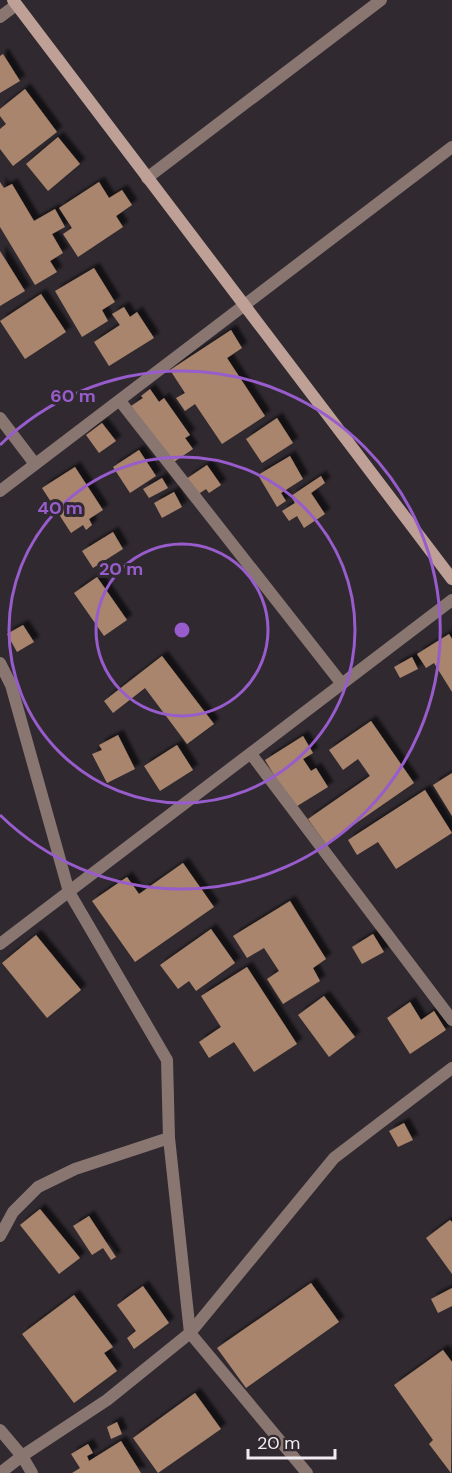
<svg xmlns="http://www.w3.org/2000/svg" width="452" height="1473" font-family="'DM Sans',sans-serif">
	<defs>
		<filter id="shadow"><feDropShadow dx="5.5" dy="-5.5" stdDeviation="1.5" flood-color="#0009"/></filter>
	</defs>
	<rect width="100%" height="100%" fill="#302a30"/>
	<g fill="#aa856d" filter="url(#shadow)">
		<polygon points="3,54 20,81 0,93 0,56"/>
		<polygon points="25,89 57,132 13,166 0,149 0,129 6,124 0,116 0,109"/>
		<polygon points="58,137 80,164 48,191 26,164"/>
		<polygon points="0,182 4,188 12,184 34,221 55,209 65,227 52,234 63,253 50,261 57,272 35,285 0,227"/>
		<polygon points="99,182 109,198 122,190 132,205 116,216 123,227 78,257 63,234 72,228 59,208"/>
		<polygon points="0,251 25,291 0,306"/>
		<polygon points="94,268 115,302 102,310 108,321 82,337 55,291"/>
		<polygon points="41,294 66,332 25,359 0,321"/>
		<polygon points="124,307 130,317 137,312 154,338 109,366 94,342 120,325 112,314"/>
		<polygon points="231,330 242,348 227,358 265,416 222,444 195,404 185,411 176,398 185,393 170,370"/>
		<polygon points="150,389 159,402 164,398 190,435 185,438 193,449 171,464 131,406 143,398 141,396"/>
		<polygon points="277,418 293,443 262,463 246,439"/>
		<polygon points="102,423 116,441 99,453 86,435"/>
		<polygon points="139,450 156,476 130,493 113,467"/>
		<polygon points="290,456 303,479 281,493 286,501 277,507 258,475"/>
		<polygon points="207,465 221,485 209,493 206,489 197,495 186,479"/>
		<polygon points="75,467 103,510 89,519 92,525 86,530 83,525 71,533 42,488"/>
		<polygon points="321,476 325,483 311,493 325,514 304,528 297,516 289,521 282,511 295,503 291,496"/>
		<polygon points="162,478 168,488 149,498 143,489"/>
		<polygon points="174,492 182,507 162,518 154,503"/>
		<polygon points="113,532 123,549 93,568 82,551"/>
		<polygon points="97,577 127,620 104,636 74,593"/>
		<polygon points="23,625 34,642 17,652 7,634"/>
		<polygon points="449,634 452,639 452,692 434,663 426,668 417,654"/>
		<polygon points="162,656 214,724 187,744 145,688 113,713 104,701"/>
		<polygon points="412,657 418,669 400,678 394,667"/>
		<polygon points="371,721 414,783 326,844 308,819 370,776 358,759 343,770 329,750"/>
		<polygon points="118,735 135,769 107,783 92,754 102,750 99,745"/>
		<polygon points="303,736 313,753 303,759 311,771 316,768 328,787 294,808 265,760"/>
		<polygon points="177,745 193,770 160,791 144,766"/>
		<polygon points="452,773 452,816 433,785"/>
		<polygon points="425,790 452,833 396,869 378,842 357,855 348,840"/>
		<polygon points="183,863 214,907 135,962 92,901 127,877 139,894"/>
		<polygon points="290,901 326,959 313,968 320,981 283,1004 267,979 279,971 264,948 247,958 233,936"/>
		<polygon points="211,929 235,963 196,991 189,981 178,989 160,965"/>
		<polygon points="373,934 384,952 362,964 352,947"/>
		<polygon points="36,935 81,990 47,1018 2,963"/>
		<polygon points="247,967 297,1044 254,1072 234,1042 209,1058 199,1042 221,1027 201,996"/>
		<polygon points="324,996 355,1037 329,1057 298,1015"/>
		<polygon points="410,1002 421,1020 434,1011 446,1030 410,1054 387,1018"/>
		<polygon points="404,1123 413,1140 398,1147 389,1131"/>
		<polygon points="40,1209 80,1258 59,1274 20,1225"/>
		<polygon points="89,1216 116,1257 111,1260 103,1248 92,1255 73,1226"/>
		<polygon points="450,1220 452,1222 452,1274 426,1238"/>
		<polygon points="311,1283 339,1322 246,1388 217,1348"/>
		<polygon points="143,1286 169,1323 134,1349 127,1338 136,1331 117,1305"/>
		<polygon points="452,1288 452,1306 438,1313 431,1299"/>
		<polygon points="74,1295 113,1347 104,1353 117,1371 74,1403 22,1334"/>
		<polygon points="443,1350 452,1362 451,1473 429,1444 433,1440 394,1385"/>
		<polygon points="195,1393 221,1429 158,1473 133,1438"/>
		<polygon points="117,1422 122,1434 111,1439 107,1427"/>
		<polygon points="121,1441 141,1473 72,1473 80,1468 71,1454 88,1444 93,1453 87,1456 89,1461"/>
	</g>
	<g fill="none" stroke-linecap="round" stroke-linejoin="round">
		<g stroke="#8a7671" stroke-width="12">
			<polyline points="0,17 16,5"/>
			<polyline points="147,178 381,0"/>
			<polyline points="120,401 342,684"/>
			<polyline points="0,418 35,464"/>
			<polyline points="0,491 452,147"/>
			<polyline points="0,663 11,685 69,892 167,1060 169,1138 190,1333 307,1473"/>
			<polyline points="251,754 452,1020"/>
			<polyline points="0,944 452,600"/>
			<polyline points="0,1236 13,1212 38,1187 75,1169 169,1138"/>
			<polyline points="0,1430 22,1456 32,1473"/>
			<polyline points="0,1473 22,1456 107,1400 190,1333 334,1158 452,1068"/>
		</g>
		<polyline stroke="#bfa097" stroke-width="12" points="13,0 452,579"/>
	</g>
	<g fill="none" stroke="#985ccc" stroke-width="3">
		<circle cx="182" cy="630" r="86"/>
		<circle cx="182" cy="630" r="173"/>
		<path d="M0 445A259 259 0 1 1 0 815"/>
	</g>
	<circle cx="182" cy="630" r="9" fill="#985ccc" stroke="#302a30" stroke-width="3"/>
	<g font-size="18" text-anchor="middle" font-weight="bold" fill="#985ccc" stroke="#302a30" stroke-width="6" stroke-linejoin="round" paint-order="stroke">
		<text x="73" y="402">60 m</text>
		<text x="60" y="514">40 m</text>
		<text x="121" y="575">20 m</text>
	</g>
	<path d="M248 1449v9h87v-9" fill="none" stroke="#f1ecf1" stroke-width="3"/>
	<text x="257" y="1449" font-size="18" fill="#f1ecf1" stroke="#302a30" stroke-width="4.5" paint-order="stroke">20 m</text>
</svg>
